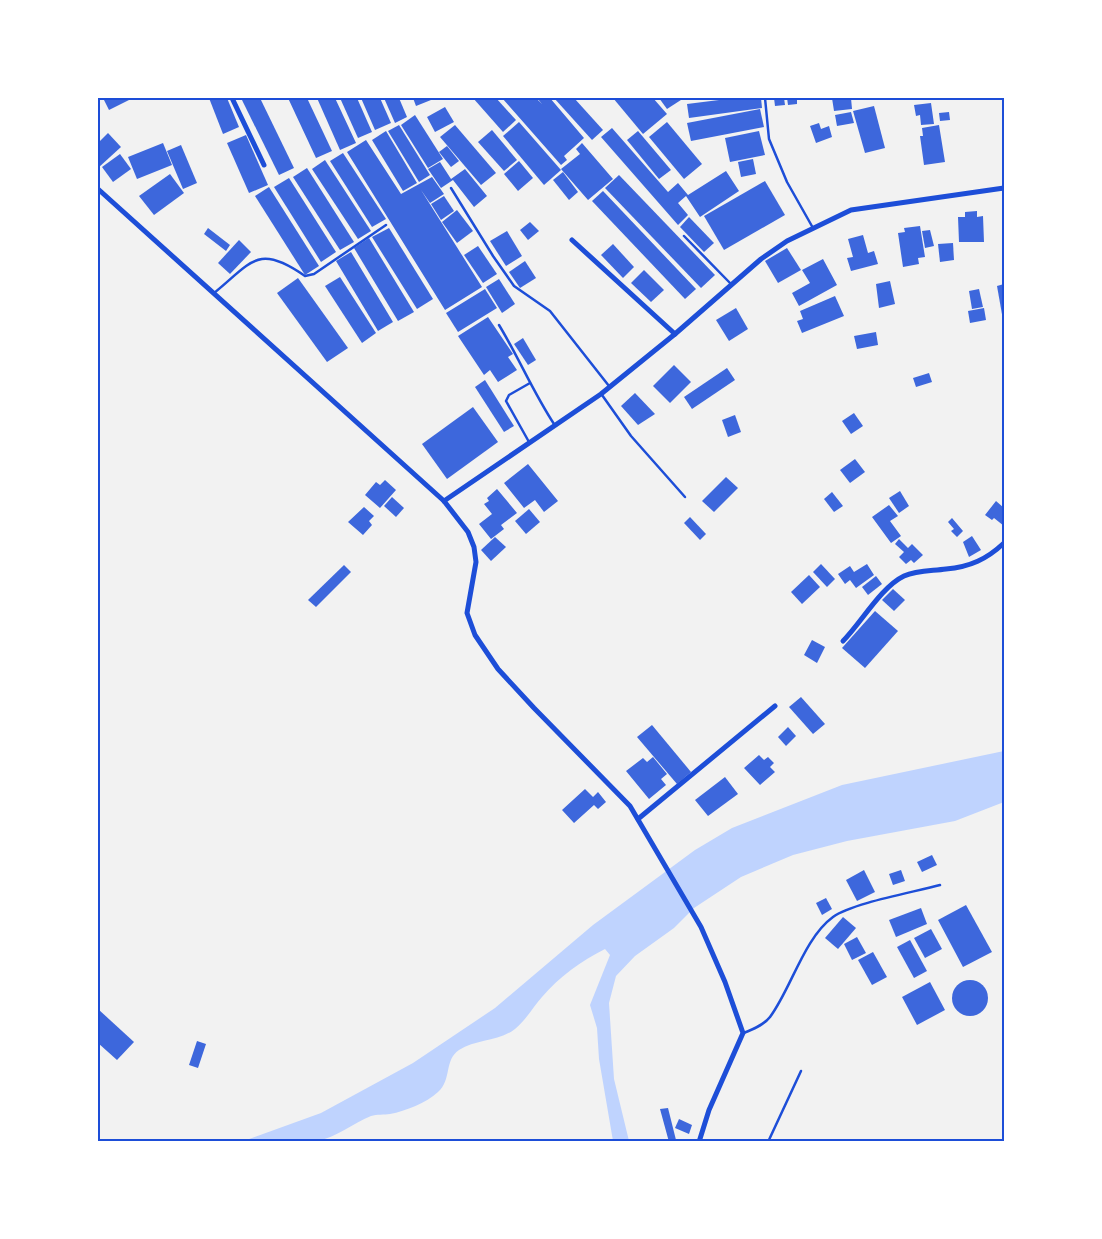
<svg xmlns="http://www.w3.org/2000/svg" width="1102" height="1239" font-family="'PT Sans Narrow',sans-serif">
	<rect width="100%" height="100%" fill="#f2f2f2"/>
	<path fill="#bfd3fe" d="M1004 751V802L955 821 847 841 793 855 741 877 694 908 674 928 635 956 616 976 609 1003 614 1079 629 1141H613L599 1059 597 1028 590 1005 610 955 605 949C581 961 559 977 542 997 533 1007 526 1020 515 1029 498 1042 476 1039 459 1050 444 1060 452 1080 438 1092 426 1103 406 1111 390 1114 384 1115 377 1114 371 1116 353 1123 336 1138 317 1141 298 1145 261 1141 241 1142L321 1113 413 1063 495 1008 593 925 695 850 732 828 842 785Z"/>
	<g fill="#3d67dc">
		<polygon points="103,98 133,98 109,110"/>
		<polygon points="209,98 227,98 239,127 223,134"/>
		<polygon points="241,98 260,98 294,168 279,175"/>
		<polygon points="288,98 307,98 332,151 316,158"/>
		<polygon points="317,98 335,98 356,143 340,150"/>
		<polygon points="340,98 357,98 372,132 358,138"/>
		<polygon points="361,98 380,98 391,123 375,130"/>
		<polygon points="384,98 399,98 407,117 395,123"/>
		<polygon points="413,98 430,98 431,100 416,106"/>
		<polygon points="473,98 496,98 516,120 503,132"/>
		<polygon points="502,98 536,98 542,104 537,98 550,98 584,138 564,156 567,160 561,165"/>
		<polygon points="554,98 574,98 603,130 592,140"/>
		<polygon points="613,98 653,98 667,114 643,134"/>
		<polygon points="659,98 684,98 667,109"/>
		<polygon points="735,98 761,98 762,108 689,118 687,104"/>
		<polygon points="774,98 784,98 785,105 775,106"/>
		<polygon points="787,98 797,98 797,104 788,105"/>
		<polygon points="832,98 851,98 852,109 834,111"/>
		<polygon points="931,103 934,124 921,125 920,115 916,116 914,105"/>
		<polygon points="874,106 885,148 865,153 853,111"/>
		<polygon points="445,107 454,122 435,132 427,117"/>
		<polygon points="760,109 764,127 691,141 687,123"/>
		<polygon points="851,112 854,123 837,126 835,115"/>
		<polygon points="949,112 950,120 940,121 939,113"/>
		<polygon points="415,115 443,159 428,168 401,125"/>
		<polygon points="519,122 561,170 544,185 503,136"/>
		<polygon points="667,122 702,164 684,179 649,137"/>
		<polygon points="819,123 821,129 829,126 832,137 816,143 810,126"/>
		<polygon points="399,125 430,175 419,182 388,131"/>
		<polygon points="455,125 496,173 481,185 440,137"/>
		<polygon points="939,125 945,162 924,165 920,136 923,136 922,128"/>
		<polygon points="612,128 668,192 678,183 688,195 726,171 739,191 700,217 686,196 678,203 688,215 678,225 601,137"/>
		<polygon points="492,130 517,160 504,171 478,142"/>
		<polygon points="386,131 417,183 403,191 372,140"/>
		<polygon points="638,131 671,170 659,179 627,140"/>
		<polygon points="759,131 765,155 730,162 725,138"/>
		<polygon points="108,133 121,147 98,168 98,143"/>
		<polygon points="246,135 268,185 249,193 227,143"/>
		<polygon points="366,140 401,194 432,177 444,194 430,203 421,190 482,287 445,310 347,152"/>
		<polygon points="163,143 172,165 137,179 128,157"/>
		<polygon points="582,143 613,179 588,200 561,169 580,154 576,149"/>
		<polygon points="181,145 197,183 183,189 167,151"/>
		<polygon points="447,146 459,161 451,167 439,152"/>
		<polygon points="343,153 386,219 372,227 330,161"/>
		<polygon points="120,154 131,169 113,182 102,167"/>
		<polygon points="753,159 756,174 741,177 738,162"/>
		<polygon points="325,160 371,231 358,239 312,169"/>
		<polygon points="519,161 533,178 518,191 504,174"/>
		<polygon points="440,162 451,179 465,169 487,196 474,207 453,180 441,188 428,169"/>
		<polygon points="307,168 354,242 340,250 293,177"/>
		<polygon points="563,172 578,192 569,200 553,180"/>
		<polygon points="170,174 184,193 154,215 139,196"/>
		<polygon points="619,175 715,275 701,288 605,188"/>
		<polygon points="289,178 336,252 321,262 274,187"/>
		<polygon points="765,181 785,215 724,250 704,216"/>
		<polygon points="269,187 319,266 305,275 255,196"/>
		<polygon points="603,191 696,289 685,299 592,201"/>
		<polygon points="444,196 454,211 441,220 431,204"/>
		<polygon points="457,210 473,231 457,243 442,222"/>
		<polygon points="977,211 977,217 983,216 984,242 959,242 958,217 965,217 965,212"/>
		<polygon points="689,217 714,243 704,252 680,227"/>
		<polygon points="530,222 539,231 528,240 520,230"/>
		<polygon points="920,226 925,257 918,258 919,264 903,267 898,233 905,232 904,228"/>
		<polygon points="208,228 230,245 226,251 204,234"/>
		<polygon points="389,228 433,299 417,309 372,237"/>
		<polygon points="930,230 934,246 925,248 922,231"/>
		<polygon points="507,231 522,256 506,266 490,241"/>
		<polygon points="863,235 868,253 874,251 878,264 851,271 847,258 853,257 848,239"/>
		<polygon points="369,238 414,312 398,321 354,248"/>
		<polygon points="239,240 251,252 230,274 218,263"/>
		<polygon points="953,243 954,260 940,262 938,244"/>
		<polygon points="613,244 634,267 623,278 601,255"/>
		<polygon points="478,246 497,274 483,283 464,255"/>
		<polygon points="787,248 801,270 778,283 765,261"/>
		<polygon points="351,252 393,322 378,331 336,261"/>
		<polygon points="823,259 837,285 799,306 792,293 810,283 802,270"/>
		<polygon points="525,261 536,278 520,288 509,272"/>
		<polygon points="644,270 664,290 651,302 631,283"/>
		<polygon points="340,277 376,333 362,343 325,286"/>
		<polygon points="298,278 348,348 327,362 277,293"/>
		<polygon points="499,279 515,304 502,313 486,287"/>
		<polygon points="890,281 895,304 879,308 876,284"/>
		<polygon points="1004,284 1004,319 1003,320 997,286"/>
		<polygon points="485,289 497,308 458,332 446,313"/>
		<polygon points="979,289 983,307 972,309 969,291"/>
		<polygon points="835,296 844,316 802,333 797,321 803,319 800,311"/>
		<polygon points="736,308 748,329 729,341 716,320"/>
		<polygon points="984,308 986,320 970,323 968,311"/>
		<polygon points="488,317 513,354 508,357 517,370 498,382 490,370 484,375 458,336"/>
		<polygon points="876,332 878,345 857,349 854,336"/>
		<polygon points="523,338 536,360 528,365 514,344"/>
		<polygon points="674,365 691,382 670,403 653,386"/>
		<polygon points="727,368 735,380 692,409 684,397"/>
		<polygon points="929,373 932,382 916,387 913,378"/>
		<polygon points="485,380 514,426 504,432 475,387"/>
		<polygon points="635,393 655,414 638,425 621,406"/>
		<polygon points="473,407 498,442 447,479 422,444"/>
		<polygon points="854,413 863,426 851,434 842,421"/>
		<polygon points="735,415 741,432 728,437 722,420"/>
		<polygon points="855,459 865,472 850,483 840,470"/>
		<polygon points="528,464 558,501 544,512 535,500 524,508 504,483"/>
		<polygon points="726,477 738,488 714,512 702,501"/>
		<polygon points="385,480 396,490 380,508 365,495 376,482 380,485"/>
		<polygon points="497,489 517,513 501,525 504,529 491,539 479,524 492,514 484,504 489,501 487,498"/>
		<polygon points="900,491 909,506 899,513 889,498"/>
		<polygon points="832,492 843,506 834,512 824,499"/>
		<polygon points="392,497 404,508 396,517 384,506"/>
		<polygon points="996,501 1004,508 1004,526 994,518 992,520 985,515"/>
		<polygon points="889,505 898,516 890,521 901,536 891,543 872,517"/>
		<polygon points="364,507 374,516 369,521 372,525 363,535 348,522"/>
		<polygon points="529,509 540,522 526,534 515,521"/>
		<polygon points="690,517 706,534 700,540 684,523"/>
		<polygon points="952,518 963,531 957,537 951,531 954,529 948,522"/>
		<polygon points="972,536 981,550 969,557 963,542"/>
		<polygon points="495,537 506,547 491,561 481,550"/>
		<polygon points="899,539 908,548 912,544 923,555 914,563 911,560 906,564 899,557 904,552 895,544"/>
		<polygon points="821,564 835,579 827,587 813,572"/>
		<polygon points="867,564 874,575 856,588 850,580 845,584 838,574 850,566 854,572"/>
		<polygon points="344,565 351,572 316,607 308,600"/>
		<polygon points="809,575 820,587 802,604 791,592"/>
		<polygon points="876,576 882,584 868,595 862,587"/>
		<polygon points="893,589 905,600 894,611 882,600"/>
		<polygon points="875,611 898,631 865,668 842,648"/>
		<polygon points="812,640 825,647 817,663 804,655"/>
		<polygon points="801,697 825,724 813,734 789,707"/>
		<polygon points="652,725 691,772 677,784 637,737"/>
		<polygon points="788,727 796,736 786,746 778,737"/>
		<polygon points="759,755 764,760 768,757 774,763 770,767 775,772 760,785 744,768"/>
		<polygon points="653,757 667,774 661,779 666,785 649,799 626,771 643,758 647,762"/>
		<polygon points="725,777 738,794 708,816 695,800"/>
		<polygon points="585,789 593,797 598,792 606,802 598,809 594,805 574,823 562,810"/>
		<polygon points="932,855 937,865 922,872 917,862"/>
		<polygon points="864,870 875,892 857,901 846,880"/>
		<polygon points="901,870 905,881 893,885 889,874"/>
		<polygon points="826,898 832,909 822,915 816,903"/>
		<polygon points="966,905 992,952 963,967 938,920"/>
		<polygon points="921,908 927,924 896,937 889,920"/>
		<polygon points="843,917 856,928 838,949 825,938"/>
		<polygon points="931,929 942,949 925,958 914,938"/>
		<polygon points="857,937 866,953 852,960 844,944"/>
		<polygon points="910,940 927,971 914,978 897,947"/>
		<polygon points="873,952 887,977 872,985 858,960"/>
		<circle cx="970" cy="998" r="18"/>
		<polygon points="930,982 945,1010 917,1025 902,997"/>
		<polygon points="98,1009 134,1042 117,1060 98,1043"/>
		<polygon points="197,1041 206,1044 198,1068 189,1065"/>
		<polygon points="668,1108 676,1140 669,1142 660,1109"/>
		<polygon points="679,1119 692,1125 689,1134 675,1128"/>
	</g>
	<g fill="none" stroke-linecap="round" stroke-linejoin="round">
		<g stroke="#1d4ed8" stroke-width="2.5">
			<polyline points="765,98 769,139 787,182 813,228"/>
			<polyline points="451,188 493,256 514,286 550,311 609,386"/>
			<polyline points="684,236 731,284"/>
			<path d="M214 293C252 262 258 243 305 276L314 274 386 225"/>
			<path d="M499 325C519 358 533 392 554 424"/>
			<polyline points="602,395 631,436 685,497"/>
			<polyline points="529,442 506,401 509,395 530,383"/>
			<path d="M744 1033C753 1029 764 1025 770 1017 791 989 804 938 833 917 852 903 915 892 940 885"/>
			<polyline points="768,1142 801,1071"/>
		</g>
		<g stroke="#1d4ed8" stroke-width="5">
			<polyline points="232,98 264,165"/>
			<polyline points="98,189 444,501 468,532 474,547 476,562 467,613 475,635 498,669 534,708 630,806 701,927 725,982 743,1033 709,1110 699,1142"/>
			<polyline points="572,240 675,334"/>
			<polyline points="444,501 601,394 675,334 761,259 787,241 851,210 1004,188"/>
			<path d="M843 641C861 623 881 587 904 576 917 570 932 571 946 569 970 567 987 559 1004 543"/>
			<polyline points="638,819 775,706"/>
		</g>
	</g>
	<rect width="1102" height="1239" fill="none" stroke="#ffffff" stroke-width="198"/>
	<rect x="99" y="99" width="904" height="1041" fill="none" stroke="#1d4ed8" stroke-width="2"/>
</svg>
